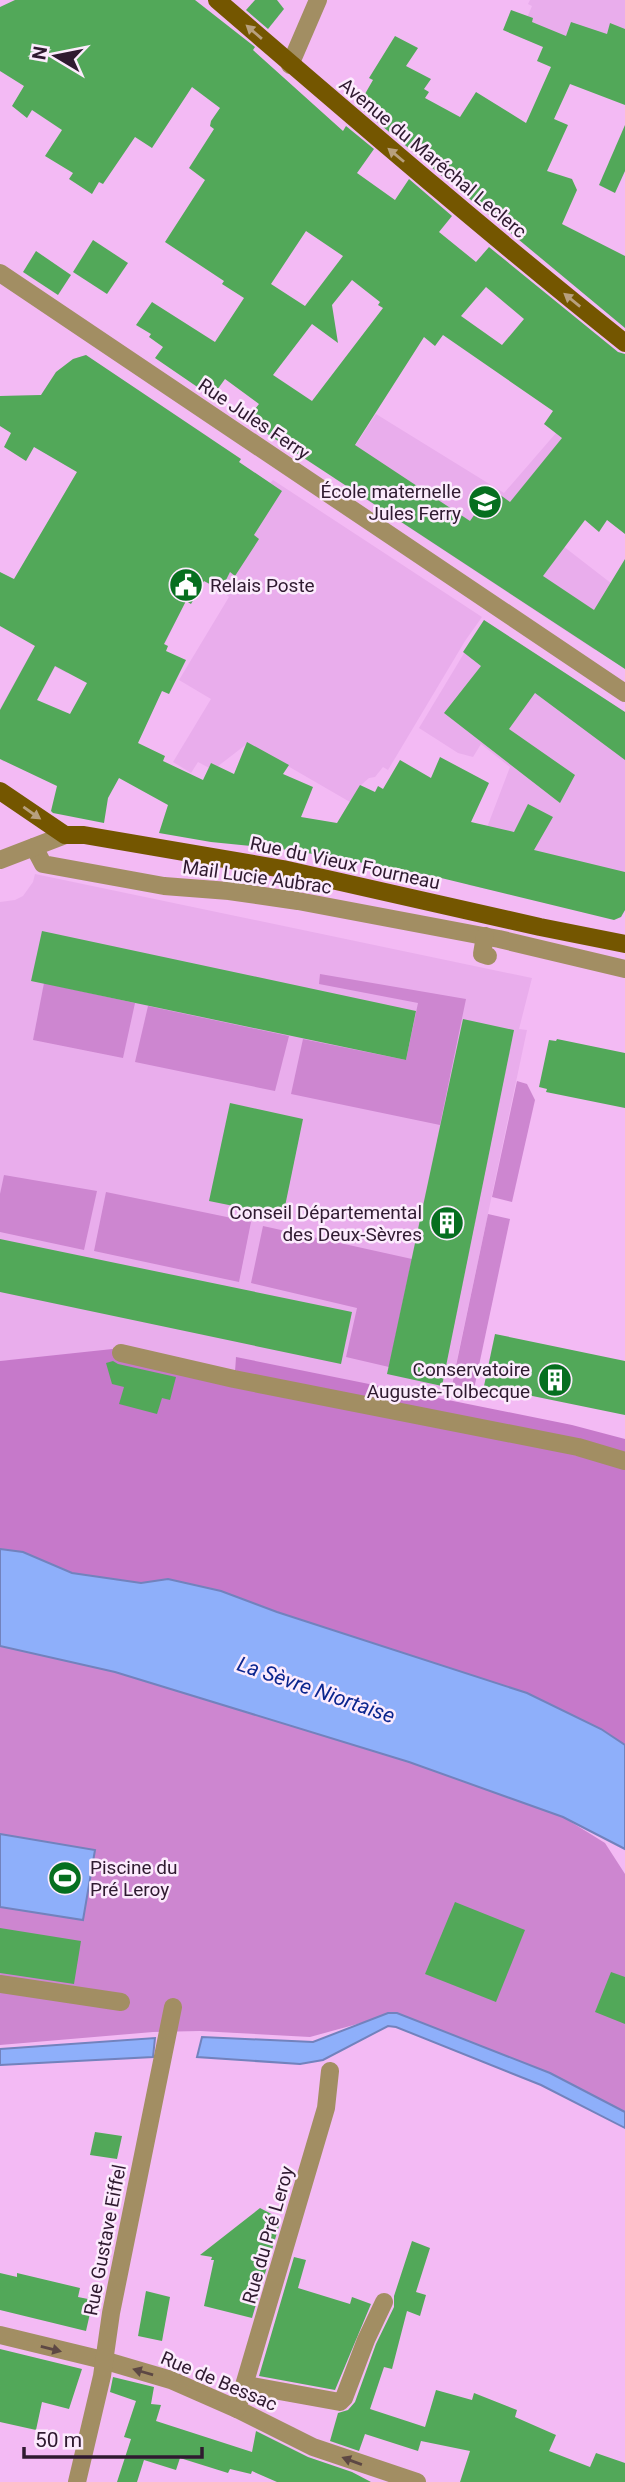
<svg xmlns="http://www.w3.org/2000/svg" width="625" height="2482" font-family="Roboto,sans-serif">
	<rect width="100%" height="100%" fill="#f3baf4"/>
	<g fill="#e9adec">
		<polygon points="530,0 625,0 625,78 519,37 532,6 528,4"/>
		<polygon points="612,354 563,546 625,594 625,606 595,650 334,478 376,414 504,493 556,433"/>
		<polygon points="86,355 210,438 208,442 221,450 223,447 241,459 239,462 270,483 273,480 482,617 465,641 388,770 383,767 375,777 369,778 360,786 350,802 248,743 213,770 198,762 191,773 173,762 211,699 179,680 229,597 221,590 197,578 148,678 83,643 67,673 55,667 4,762 0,759 0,709 38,640 0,606 77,472 0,426 0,396 41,395 56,372 73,359"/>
		<polygon points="484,620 625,712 625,910 621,917 468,885 483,838 510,767 481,744 473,757 458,753 419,728"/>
		<polygon points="35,874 532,978 519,1029 527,1030 448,1402 236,1358 235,1372 40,1358 0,1361 0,902 15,900 23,896 33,882"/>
	</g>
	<g fill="#cd86d0">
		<polygon points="320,974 466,999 440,1125 291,1094 303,1039 406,1060 418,1003 319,984"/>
		<polygon points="44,983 135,1003 123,1058 33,1040"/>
		<polygon points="148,1006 289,1036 275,1091 135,1062"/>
		<polygon points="517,1081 527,1084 535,1100 512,1202 492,1197"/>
		<polygon points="4,1175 97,1191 84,1250 0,1232 0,1194"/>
		<polygon points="106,1192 251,1222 239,1282 94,1251"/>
		<polygon points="488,1214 510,1219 474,1389 452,1385"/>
		<polygon points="263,1226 412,1259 389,1367 346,1357 357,1308 251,1283"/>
		<polygon points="0,1646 115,1672 409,1762 563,1817 605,1843 625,1874 625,2118 390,2015 310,2037 200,2031 153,2032 0,2045"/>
	</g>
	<polygon fill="#c679ca" points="122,1348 235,1371 236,1357 572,1425 625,1439 625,1745 601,1729 527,1693 277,1612 221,1591 168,1579 141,1583 72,1573 23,1552 0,1549 0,1361"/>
	<g fill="#8eaffa" stroke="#7282bd" stroke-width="2">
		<polygon points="0,1549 23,1552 72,1573 141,1583 168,1579 221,1591 277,1612 527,1693 601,1729 625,1745 625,1849 563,1817 409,1762 115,1672 0,1646"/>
		<polygon points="0,1834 95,1850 83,1920 0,1907"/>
		<polygon points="388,2013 397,2013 550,2073 625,2112 625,2128 541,2085 396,2027 388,2026 323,2060 300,2064 197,2057 202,2037 313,2042"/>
		<polygon points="155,2038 153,2057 0,2065 0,2049"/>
	</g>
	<g fill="#52a859" fill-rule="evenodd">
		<path d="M15 0H195L255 47 253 50 343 131 346 126 374 149 357 173 395 200 409 179 452 216 439 232 476 262 489 247 618 352 625 354V534L607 520 599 532 585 520 543 576 594 610 625 559V669L246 420 259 404 225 379 212 397 155 358 163 347 149 337 151 334 136 325 152 302 215 342 244 298 222 284 224 281 165 242 205 180 189 168 214 129 210 126 211 121 220 108 192 87 152 148 135 137 103 184 99 182 92 194 69 179 73 173 45 156 62 130 32 110 27 118 12 106 24 86 0 71V7ZM306 231 343 256 305 306 271 284ZM352 280 380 302 378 305 383 308 312 401 273 375 312 324 338 343 332 305ZM486 287 524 319 502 345 461 316ZM443 335 553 411 544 424 562 438 510 502 492 489 470 521 355 445 424 337 435 346Z"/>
		<polygon points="255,0 277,0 284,9 268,29 246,10"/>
		<polygon points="511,10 533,18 532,22 566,36 571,22 607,34 610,23 625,29 625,105 570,84 554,119 568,125 547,171 572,179 577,190 562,224 625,256 625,328 358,106 373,80 369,78 395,36 418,48 406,66 431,79 424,89 429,92 425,98 460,117 476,92 526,123 551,67 537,61 543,47 503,30"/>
		<polygon points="625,125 625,171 615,193 599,185"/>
		<polygon points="93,240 128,263 107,294 73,272"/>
		<polygon points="36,251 71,275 58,295 23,272"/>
		<path d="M86 355 241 459 239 462 282 491 254 535 259 539 235 576 230 572 221 590 204 581 191 604 186 601 164 644 168 646 166 651 186 660 169 694 162 691 138 743 165 756 163 761 203 780 211 763 234 774 247 742 289 765 283 774 313 787 301 817 337 823 360 785 375 792 378 786 383 789 400 760 431 778 440 757 489 783 471 822 514 832 528 804 553 817 534 850 625 872V910L621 917 614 920 433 876 342 859 289 850 211 842 159 833 168 805 119 778 108 798 104 823 53 813 51 811 57 786 0 759V710L35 646 0 626V572L14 579 77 472 34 447 26 461 4 447 11 433 0 426V396L41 395 56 372 73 359ZM55 666 87 683 70 714 37 700Z"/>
		<polygon points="484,620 625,712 625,760 535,693 509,729 575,775 560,803 444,713 481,666 463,652"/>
		<polygon points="42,931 416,1011 406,1060 31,981"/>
		<polygon points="463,1019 514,1030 442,1386 387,1374"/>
		<polygon points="557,1039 625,1053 625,1108 546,1092 547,1089 539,1087 549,1040 556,1041"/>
		<polygon points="230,1103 303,1119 283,1216 209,1201"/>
		<polygon points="0,1239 352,1312 341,1364 0,1292"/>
		<polygon points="495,1334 625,1361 625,1415 484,1386"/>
		<polygon points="113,1361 118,1364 176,1377 170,1400 162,1398 157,1414 119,1404 124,1387 112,1384 106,1363"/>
		<polygon points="455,1902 525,1930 496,2002 425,1974"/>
		<polygon points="0,1928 81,1941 74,1984 0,1973"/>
		<polygon points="611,1972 625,1977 625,2024 595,2012"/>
		<polygon points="95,2132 122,2136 117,2159 90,2155"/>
		<polygon points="260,2208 281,2219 252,2318 204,2306 214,2260 211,2260 212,2257 200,2255"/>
		<polygon points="412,2241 430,2248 416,2292 426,2295 420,2316 407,2311 392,2369 384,2367 370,2409 425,2427 436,2390 472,2400 474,2393 517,2410 515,2417 556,2435 549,2451 590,2467 596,2453 625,2463 625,2482 460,2482 470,2451 421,2441 418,2451 365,2434 359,2451 330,2441 338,2413 348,2410 355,2402 376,2344 394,2307 394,2296"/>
		<polygon points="294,2257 306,2260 298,2288 350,2304 352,2297 371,2304 335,2390 259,2376"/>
		<polygon points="0,2273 17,2277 17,2273 80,2288 78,2297 93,2300 86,2331 0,2310"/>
		<polygon points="146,2291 170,2297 162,2341 138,2336"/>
		<polygon points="0,2349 82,2369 69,2409 42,2402 36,2430 0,2422"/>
		<polygon points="113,2377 154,2387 151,2404 161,2405 156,2421 252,2452 256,2431 308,2457 352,2472 371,2482 277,2482 252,2471 251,2474 230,2469 228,2473 180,2458 176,2470 144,2460 137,2482 117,2482 131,2439 124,2437 136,2401 110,2392"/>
	</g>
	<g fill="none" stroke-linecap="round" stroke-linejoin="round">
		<g stroke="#a28e63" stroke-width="18">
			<polyline points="290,65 318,0"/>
			<polyline points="0,273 625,693"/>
			<polyline points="34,847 43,864 164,886 229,891 298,901 499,939 625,969"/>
			<polyline points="0,860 65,835"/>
			<polyline points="485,936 482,954 488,956"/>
			<polyline points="121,1353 234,1379 578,1447 625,1461"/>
			<polyline points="0,1984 121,2002"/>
			<polyline points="0,2335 103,2360 171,2380 237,2409 313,2447 417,2482"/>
			<polyline points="246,2385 340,2402 344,2398 366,2340 384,2302"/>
			<polyline points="237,2409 326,2108 330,2071"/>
			<polyline points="77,2482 102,2376 111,2313 173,2007"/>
		</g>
		<g stroke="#745600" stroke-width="18">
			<path d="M217 0C352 116 486 232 625 343"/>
			<polyline points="0,791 65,835 84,835 283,869 540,927 625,944"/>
		</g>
	</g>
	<defs><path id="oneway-solid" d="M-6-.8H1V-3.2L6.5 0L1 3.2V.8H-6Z" transform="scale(1.75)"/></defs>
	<g fill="#b8a07e">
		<use href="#oneway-solid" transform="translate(254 32) rotate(-139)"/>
		<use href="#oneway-solid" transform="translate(396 155) rotate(-140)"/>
		<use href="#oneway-solid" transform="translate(572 300) rotate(-141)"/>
		<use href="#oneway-solid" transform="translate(32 813) rotate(35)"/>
	</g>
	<g fill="#5d4844">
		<use href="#oneway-solid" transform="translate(51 2349) rotate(14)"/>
		<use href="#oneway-solid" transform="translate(143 2372) rotate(-164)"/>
		<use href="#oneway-solid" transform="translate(352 2461) rotate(-160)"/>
	</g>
	<defs>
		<g id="school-disc" transform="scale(1.75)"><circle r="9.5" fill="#066f1f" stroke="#fcebfd"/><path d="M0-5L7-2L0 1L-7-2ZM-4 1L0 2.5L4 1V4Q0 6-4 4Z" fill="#fff"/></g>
		<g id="civic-disc" transform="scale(1.75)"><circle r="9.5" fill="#066f1f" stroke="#fcebfd"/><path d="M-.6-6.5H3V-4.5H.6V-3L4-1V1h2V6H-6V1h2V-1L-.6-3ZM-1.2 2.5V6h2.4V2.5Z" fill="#fff"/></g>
		<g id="building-disc" transform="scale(1.75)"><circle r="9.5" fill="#066f1f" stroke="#fcebfd"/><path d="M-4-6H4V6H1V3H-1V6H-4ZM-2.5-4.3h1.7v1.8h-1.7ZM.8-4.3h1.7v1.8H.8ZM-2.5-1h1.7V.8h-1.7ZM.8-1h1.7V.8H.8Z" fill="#fff"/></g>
		<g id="stadium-disc" transform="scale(1.75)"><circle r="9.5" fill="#066f1f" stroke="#fcebfd"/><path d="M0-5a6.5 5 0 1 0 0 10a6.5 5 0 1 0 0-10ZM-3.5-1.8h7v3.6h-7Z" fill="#fff"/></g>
	</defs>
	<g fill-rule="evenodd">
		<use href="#school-disc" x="485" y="502"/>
		<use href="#civic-disc" x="186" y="585"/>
		<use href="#building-disc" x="447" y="1223"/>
		<use href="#building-disc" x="555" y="1380"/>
		<use href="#stadium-disc" x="65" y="1878"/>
	</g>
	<g text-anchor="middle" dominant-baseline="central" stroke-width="5" stroke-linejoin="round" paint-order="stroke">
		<g font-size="19" fill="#2f1a30" stroke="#fcebfd">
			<text transform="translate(433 158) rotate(40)">Avenue du Maréchal Leclerc</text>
			<text transform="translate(254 419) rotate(34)">Rue Jules Ferry</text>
			<text transform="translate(345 863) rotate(12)">Rue du Vieux Fourneau</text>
			<text transform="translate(257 877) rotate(8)">Mail Lucie Aubrac</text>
			<text transform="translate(268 2235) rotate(-74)">Rue du Pré Leroy</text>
			<text transform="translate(105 2240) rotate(-79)">Rue Gustave Eiffel</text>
			<text transform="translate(219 2381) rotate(23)">Rue de Bessac</text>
		</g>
		<g font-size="19" fill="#2f1a30" stroke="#fcebfd" text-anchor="end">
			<text x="461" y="491">École maternelle<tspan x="461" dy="22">Jules Ferry</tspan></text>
			<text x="210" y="585" text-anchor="start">Relais Poste</text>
			<text x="422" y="1212">Conseil Départemental<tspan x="422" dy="22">des Deux-Sèvres</tspan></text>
			<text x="530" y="1369">Conservatoire<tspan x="530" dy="22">Auguste-Tolbecque</tspan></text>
			<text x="90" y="1867" text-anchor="start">Piscine du<tspan x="90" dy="22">Pré Leroy</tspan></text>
		</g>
		<g font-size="21" font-style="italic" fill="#0b258e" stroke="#fcebfd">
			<text transform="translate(316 1690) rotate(19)">La Sèvre Niortaise</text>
		</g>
	</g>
	<g transform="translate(56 56) rotate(280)" stroke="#fcebfd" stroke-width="5" paint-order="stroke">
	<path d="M0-5L12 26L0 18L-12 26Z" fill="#2f1a30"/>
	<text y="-10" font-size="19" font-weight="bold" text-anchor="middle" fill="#2f1a30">N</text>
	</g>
	<path d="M24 2447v10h178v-10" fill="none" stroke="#2f1a30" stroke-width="3.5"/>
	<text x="35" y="2447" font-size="21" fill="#2f1a30" stroke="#fcebfd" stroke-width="5" paint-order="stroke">50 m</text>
</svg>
